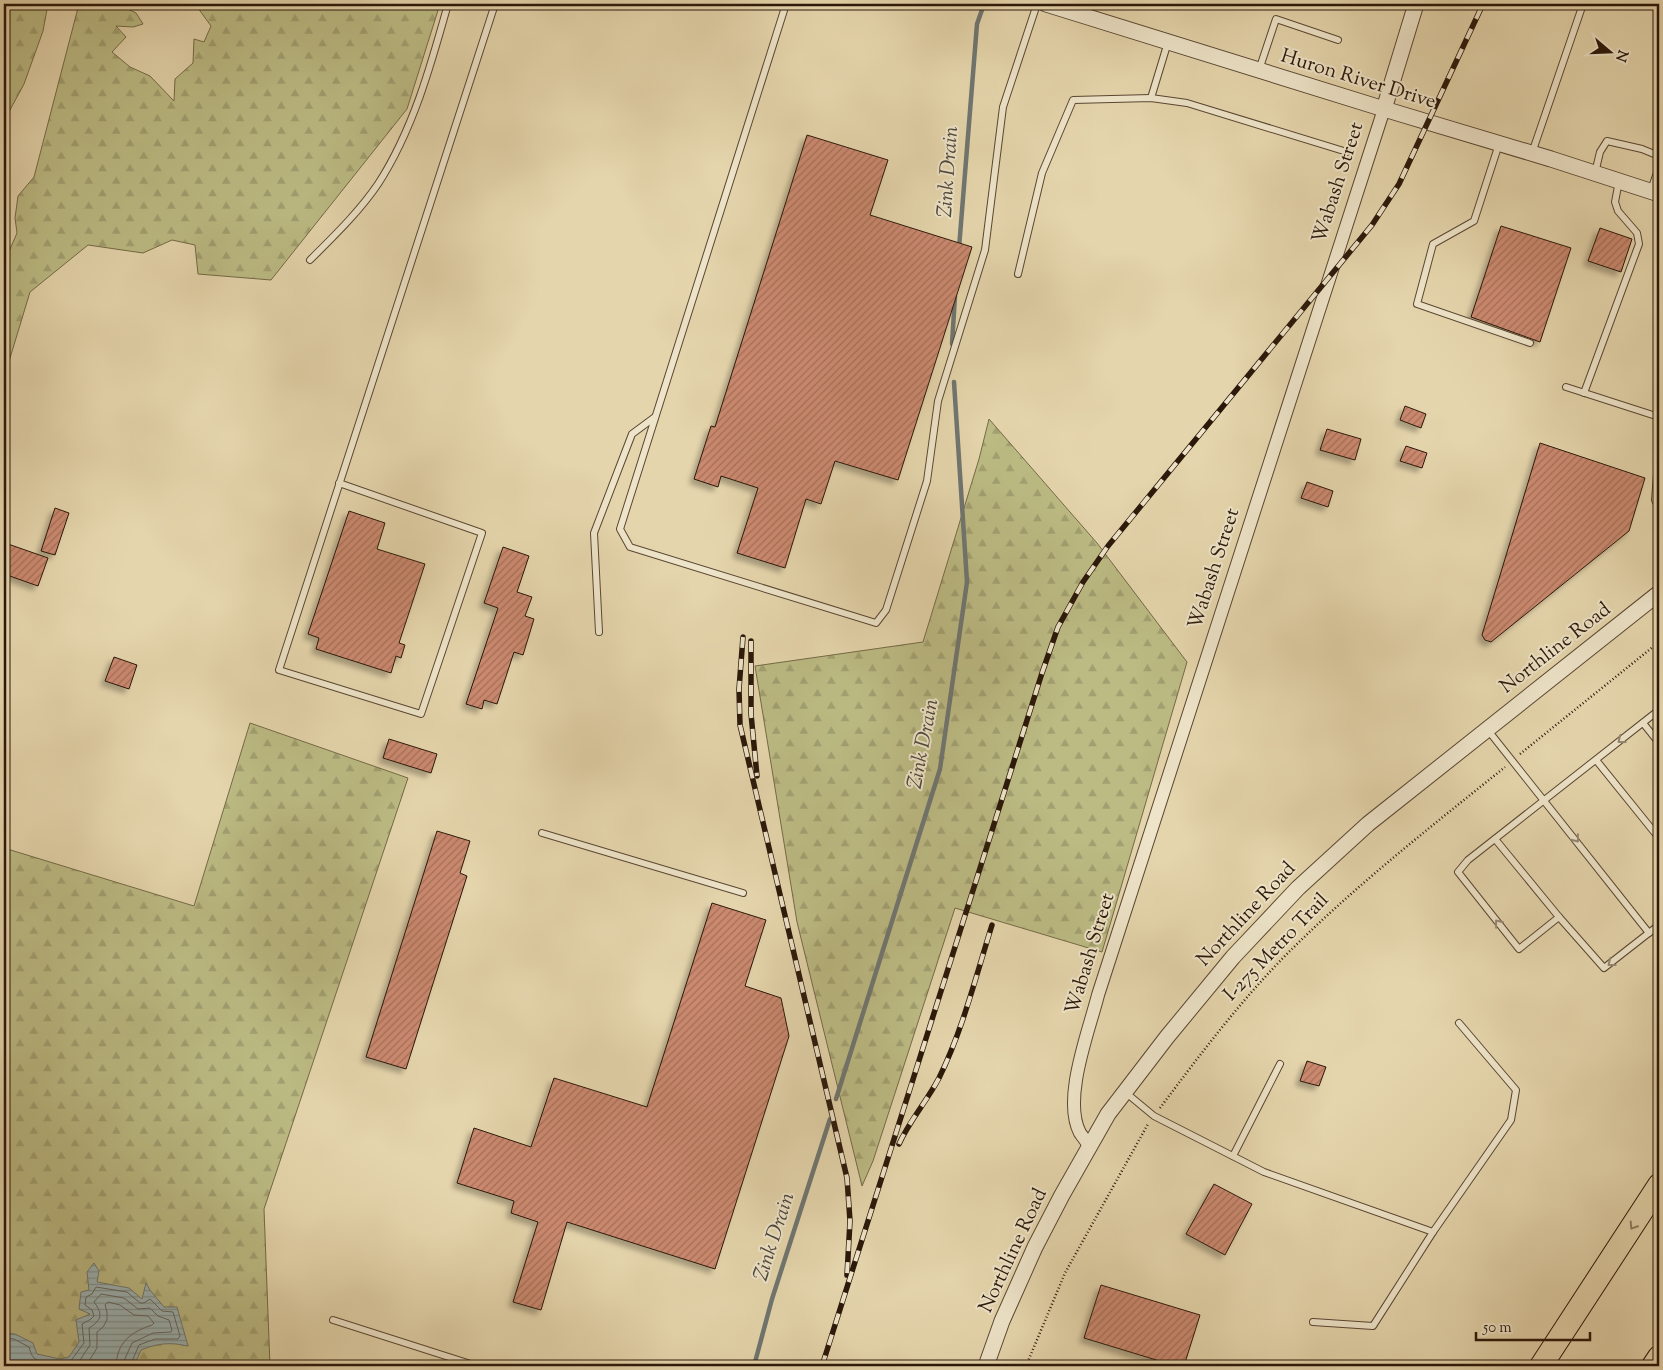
<svg xmlns="http://www.w3.org/2000/svg" width="1663" height="1370" font-family="'Sorts Mill Goudy',serif">
	<defs>
		<pattern id="forest-firs" width="22" height="20" patternUnits="userSpaceOnUse" patternTransform="scale(1.25)"><rect width="22" height="20" fill="#bcbb84"/><path d="M5 1l3.5 6h-7zM16 11l3.5 6h-7z" fill="#a2a071"/></pattern>
		<pattern id="water-rules" width="6" height="5" patternUnits="userSpaceOnUse" patternTransform="scale(1.25)"><rect width="6" height="5" fill="#9cb5b6"/><path d="M0 2.5h6" fill="none" stroke="#7f9292"/></pattern>
		<pattern id="building-hatch" width="6" height="6" patternUnits="userSpaceOnUse" patternTransform="scale(1.25)"><rect width="6" height="6" fill="#cb896f"/><path d="M-1 1l2-2M0 6l6-6M5 7l2-2" fill="none" stroke="#a56f59"/></pattern>
		<filter id="shadow"><feDropShadow dx="-4.5" dy="4.5" stdDeviation="2.5" flood-color="#0004"/></filter>
	</defs>
	<rect width="100%" height="100%" fill="#e5d5ac"/>
	<filter id="stains"><feTurbulence type="fractalNoise" baseFrequency=".004" numOctaves="4"/><feColorMatrix values="0 0 0 0 .2 0 0 0 0 .09 0 0 0 0 .02 0 0 0 .5 -.17"/></filter>
	<radialGradient id="worn" r=".72"><stop offset=".6" stop-color="#630" stop-opacity="0"/><stop offset="1" stop-color="#630" stop-opacity=".3"/></radialGradient>
	<g fill="url(#forest-firs)" stroke="#746a47">
		<polygon points="4,4 48,4 43,31 24,84 4,121"/>
		<polygon points="79,4 128,4 128,9 136,13 143,24 133,27 116,26 126,37 112,52 130,67 150,76 174,101 175,79 193,63 194,39 204,42 211,26 195,4 440,4 407,109 271,280 198,274 195,245 172,240 143,253 88,245 30,292 4,378 4,263 17,233 15,218 18,196 34,177"/>
		<polygon points="989,419 1097,543 1187,662 1102,952 955,908 873,1161 862,1186 797,922 755,666 923,642 979,459"/>
		<polygon points="250,723 408,778 264,1209 270,1366 4,1366 4,848 194,906"/>
	</g>
	<path fill="url(#water-rules)" stroke="#6f7671" d="M94 1263 99 1271 97 1282 129 1288 142 1299 146 1283 150 1290 164 1307H177L188 1346C170 1342 158 1343 141 1350L134 1366H4V1333L15 1334 33 1343 37 1354 60 1359 69 1357 79 1342 76 1320 90 1314 79 1309 81 1292 89 1290 87 1272Z"/>
	<g fill="none" stroke-linecap="round" stroke-linejoin="round">
		<g stroke="#646660" stroke-width="1">
			<path d="M4 1338 14 1339 29 1347C30 1350 31 1355 34 1358 41 1364 62 1364 70 1362L84 1343 82 1324 91 1319 94 1316 92 1310 85 1305 86 1297 92 1294 96 1287 127 1292 140 1303H144L150 1299 162 1311 173 1312 180 1336 178 1339H155L139 1345 130 1366"/>
			<path d="M76 1366 90 1345 89 1328C102 1320 103 1314 94 1302L101 1294 124 1298 138 1309 150 1308 158 1316 169 1320 172 1330 171 1332 153 1333 132 1343 124 1361V1366"/>
			<path d="M86 1366 97 1348V1332L103 1327 107 1320V1312L105 1305 108 1302 120 1305 134 1315 148 1316 154 1323 152 1325C131 1332 117 1342 116 1366"/>
		</g>
		<g stroke="#6f7671" stroke-width="4.5">
			<polyline points="959,248 977,24 984,4"/>
			<polyline points="952,344 955,296"/>
			<polyline points="836,1099 940,769 967,582 954,382"/>
			<polyline points="754,1366 772,1299 830,1119"/>
		</g>
	</g>
	<g fill="url(#building-hatch)" stroke="#2b180a" filter="url(#shadow)">
		<polygon points="807,135 888,160 870,215 972,247 898,480 835,461 821,504 806,499 785,568 737,553 758,488 721,476 718,487 694,479 711,426 715,427"/>
		<polygon points="1501,226 1571,248 1540,342 1471,317"/>
		<polygon points="1600,228 1632,239 1621,272 1588,261"/>
		<polygon points="1405,406 1426,414 1421,428 1400,420"/>
		<polygon points="1327,429 1361,439 1355,460 1320,450"/>
		<polygon points="1540,443 1645,478 1629,531 1491,642 1485,640 1482,635"/>
		<polygon points="1406,446 1427,453 1422,468 1400,461"/>
		<polygon points="1307,482 1333,491 1328,507 1301,498"/>
		<polygon points="55,508 69,513 55,555 41,551"/>
		<polygon points="349,511 385,523 377,549 425,564 399,643 405,645 401,658 396,656 391,673 316,649 319,638 308,634"/>
		<polygon points="8,544 48,558 38,586 4,574 4,555"/>
		<polygon points="503,547 529,556 517,592 532,597 525,616 534,619 523,655 514,652 497,704 484,700 482,709 466,704 498,608 484,603"/>
		<polygon points="114,657 137,665 129,689 105,681"/>
		<polygon points="389,739 437,754 431,773 383,758"/>
		<polygon points="437,831 470,841 460,873 467,876 406,1069 366,1057"/>
		<polygon points="712,903 766,920 745,986 781,998 789,1036 715,1269 567,1222 541,1310 513,1302 538,1222 511,1213 514,1201 457,1183 474,1128 531,1147 554,1078 647,1107"/>
		<polygon points="1307,1061 1326,1067 1319,1086 1300,1081"/>
		<polygon points="1214,1184 1252,1204 1225,1255 1186,1234"/>
		<polygon points="1101,1285 1200,1315 1184,1366 1176,1366 1084,1338"/>
	</g>
	<g fill="none" stroke-linecap="round" stroke-linejoin="round">
		<g stroke="#5a4732" stroke-width="8">
			<g id="service">
				<polyline points="786,4 620,529 630,547 876,623 886,610 927,481 938,401 985,250 1003,107 1037,4"/>
				<polyline points="1259,70 1276,19 1338,40"/>
				<polyline points="1151,98 1168,42"/>
				<polyline points="1499,144 1474,221 1433,244 1417,304 1530,343"/>
				<polyline points="1532,153 1583,4"/>
				<polyline points="1595,173 1600,152 1607,141 1642,149 1659,156"/>
				<polyline points="1651,190 1659,167"/>
				<path d="M310 260C334 236 359 212 378 184 413 130 431 65 448 4"/>
				<polyline points="1018,274 1042,173 1073,100 1151,98 1187,103 1347,152"/>
				<polyline points="1566,387 1659,417"/>
				<polyline points="1584,393 1639,244 1637,233 1618,211 1615,202 1619,181"/>
				<polyline points="1659,448 1655,500 1659,508"/>
				<polyline points="339,483 482,533 421,714 279,670 495,4"/>
				<polyline points="599,632 594,533 632,434 655,417"/>
				<polyline points="1659,710 1468,860 1458,872 1519,949 1559,917 1604,968 1659,925"/>
				<polyline points="1643,723 1659,743"/>
				<polyline points="1487,729 1649,933"/>
				<polyline points="1596,760 1659,838"/>
				<polyline points="542,833 743,893"/>
				<polyline points="1495,839 1559,917"/>
				<polyline points="1125,1092 1154,1116 1264,1172 1433,1232 1511,1120 1516,1090 1459,1023"/>
				<polyline points="1233,1156 1280,1064"/>
				<polyline points="333,1320 477,1366"/>
				<polyline points="1313,1322 1373,1326 1433,1232"/>
			</g>
		</g>
		<g stroke="#5a4732" stroke-width="14">
			<path id="minor" d="M1089 1146C1087 1142 1083 1137 1080 1133 1062 1099 1089 1031 1098 995L1384 109"/>
		</g>
		<g stroke="#5a4732" stroke-width="17">
			<g id="tertiary">
				<polyline points="1046,4 1384,109 1551,159 1659,194"/>
				<polyline points="1384,109 1416,4"/>
				<polyline points="986,1366 1002,1321 1035,1247 1062,1195 1108,1114 1167,1037 1233,957 1298,888 1368,824 1659,593"/>
			</g>
		</g>
		<g stroke="#2b180a" stroke-width="24">
			<g id="motorway">
				<polyline points="1541,1366 1659,1185"/>
				<polyline points="1653,1366 1659,1357"/>
			</g>
		</g>
		<g stroke="#2b180a" stroke-width="2.5" stroke-dasharray="1 2.5" stroke-linecap="butt">
			<polyline points="1520,754 1659,642"/>
			<path d="M1160 1108C1202 1052 1244 996 1294 947 1360 882 1433 825 1505 767"/>
			<polyline points="1026,1366 1065,1273 1148,1124"/>
		</g>
		<use href="#service" stroke="#eee4c9" stroke-width="6"/>
		<use href="#minor" stroke="#eee4c9" stroke-width="12"/>
		<use href="#tertiary" stroke="#eee4c9" stroke-width="15"/>
		<use href="#motorway" stroke="#e5d5ac" stroke-width="22"/>
		<g stroke="#2b180a" stroke-width="5.5">
			<g id="rail">
				<polyline points="743,637 739,689 740,725 847,1178 850,1221 847,1275"/>
				<polyline points="751,641 751,714 757,776"/>
				<path d="M899 1144C910 1120 927 1101 939 1078 963 1029 976 976 992 925"/>
				<polyline points="822,1366 1042,673 1058,627 1083,582 1108,546 1372,225 1399,184 1483,4"/>
			</g>
		</g>
		<use href="#rail" stroke="#eee4c9" stroke-width="4" stroke-dasharray="11" stroke-linecap="butt"/>
	</g>
	<defs><path id="oneway-chevron" d="M-2-3.5L2.5 0L-2 3.5" fill="none" stroke-width="1.6" stroke-linecap="round" stroke-linejoin="round" transform="scale(1.25)"/></defs>
	<g stroke="#968873">
		<use href="#oneway-chevron" transform="translate(1621 740) rotate(142)"/>
		<use href="#oneway-chevron" transform="translate(1576 839) rotate(52)"/>
		<use href="#oneway-chevron" transform="translate(1498 923) rotate(-128)"/>
		<use href="#oneway-chevron" transform="translate(1611 963) rotate(142)"/>
	</g>
	<use stroke="#918063" href="#oneway-chevron" transform="translate(1633 1226) rotate(123)"/>
	<g text-anchor="middle" dominant-baseline="central" stroke-width="4" stroke-linejoin="round" paint-order="stroke">
		<g font-size="20" fill="#2b180a" stroke="#eee4c9">
			<text transform="translate(1358 80) rotate(17)">Huron River Drive</text>
			<text transform="translate(1339 183) rotate(-72)">Wabash Street</text>
			<text transform="translate(1215 569) rotate(-72)">Wabash Street</text>
			<text transform="translate(1556 649) rotate(-38)">Northline Road</text>
			<text transform="translate(1247 915) rotate(-47)">Northline Road</text>
			<text transform="translate(1277 948) rotate(-46)">I-275 Metro Trail</text>
			<text transform="translate(1091 954) rotate(-73)">Wabash Street</text>
			<text transform="translate(1014 1251) rotate(-65)">Northline Road</text>
		</g>
		<g font-size="21" font-style="italic" fill="#4d473e" stroke="#eee4c9">
			<text transform="translate(949 172) rotate(-86)">Zink Drain</text>
			<text transform="translate(924 744) rotate(-79)">Zink Drain</text>
			<text transform="translate(775 1237) rotate(-72)">Zink Drain</text>
		</g>
	</g>
	<rect width="1663" height="1370" fill="none" stroke="#e5d5ac" stroke-width="20"/>
	<rect x="5" y="5" width="1653" height="1360" fill="none" stroke="#2b180a" stroke-width="2.5"/>
	<rect x="10" y="10" width="1643" height="1350" fill="none" stroke="#2b180a"/>
	<g transform="translate(1610 52) rotate(109)" stroke="#eee4c9" stroke-width="4" paint-order="stroke">
	<path d="M0-4L9 19L0 12L-9 19Z" fill="#2b180a"/>
	<text y="-8" font-size="14" font-weight="bold" text-anchor="middle" fill="#2b180a">N</text>
	</g>
	<path d="M1476 1332v8h114v-8" fill="none" stroke="#2b180a" stroke-width="2.5"/>
	<text x="1483" y="1332" font-size="15" fill="#2b180a" stroke="#eee4c9" stroke-width="4" paint-order="stroke">50 m</text>
	<rect width="100%" height="100%" filter="url(#stains)"/>
	<rect width="100%" height="100%" fill="url(#worn)"/>
</svg>
